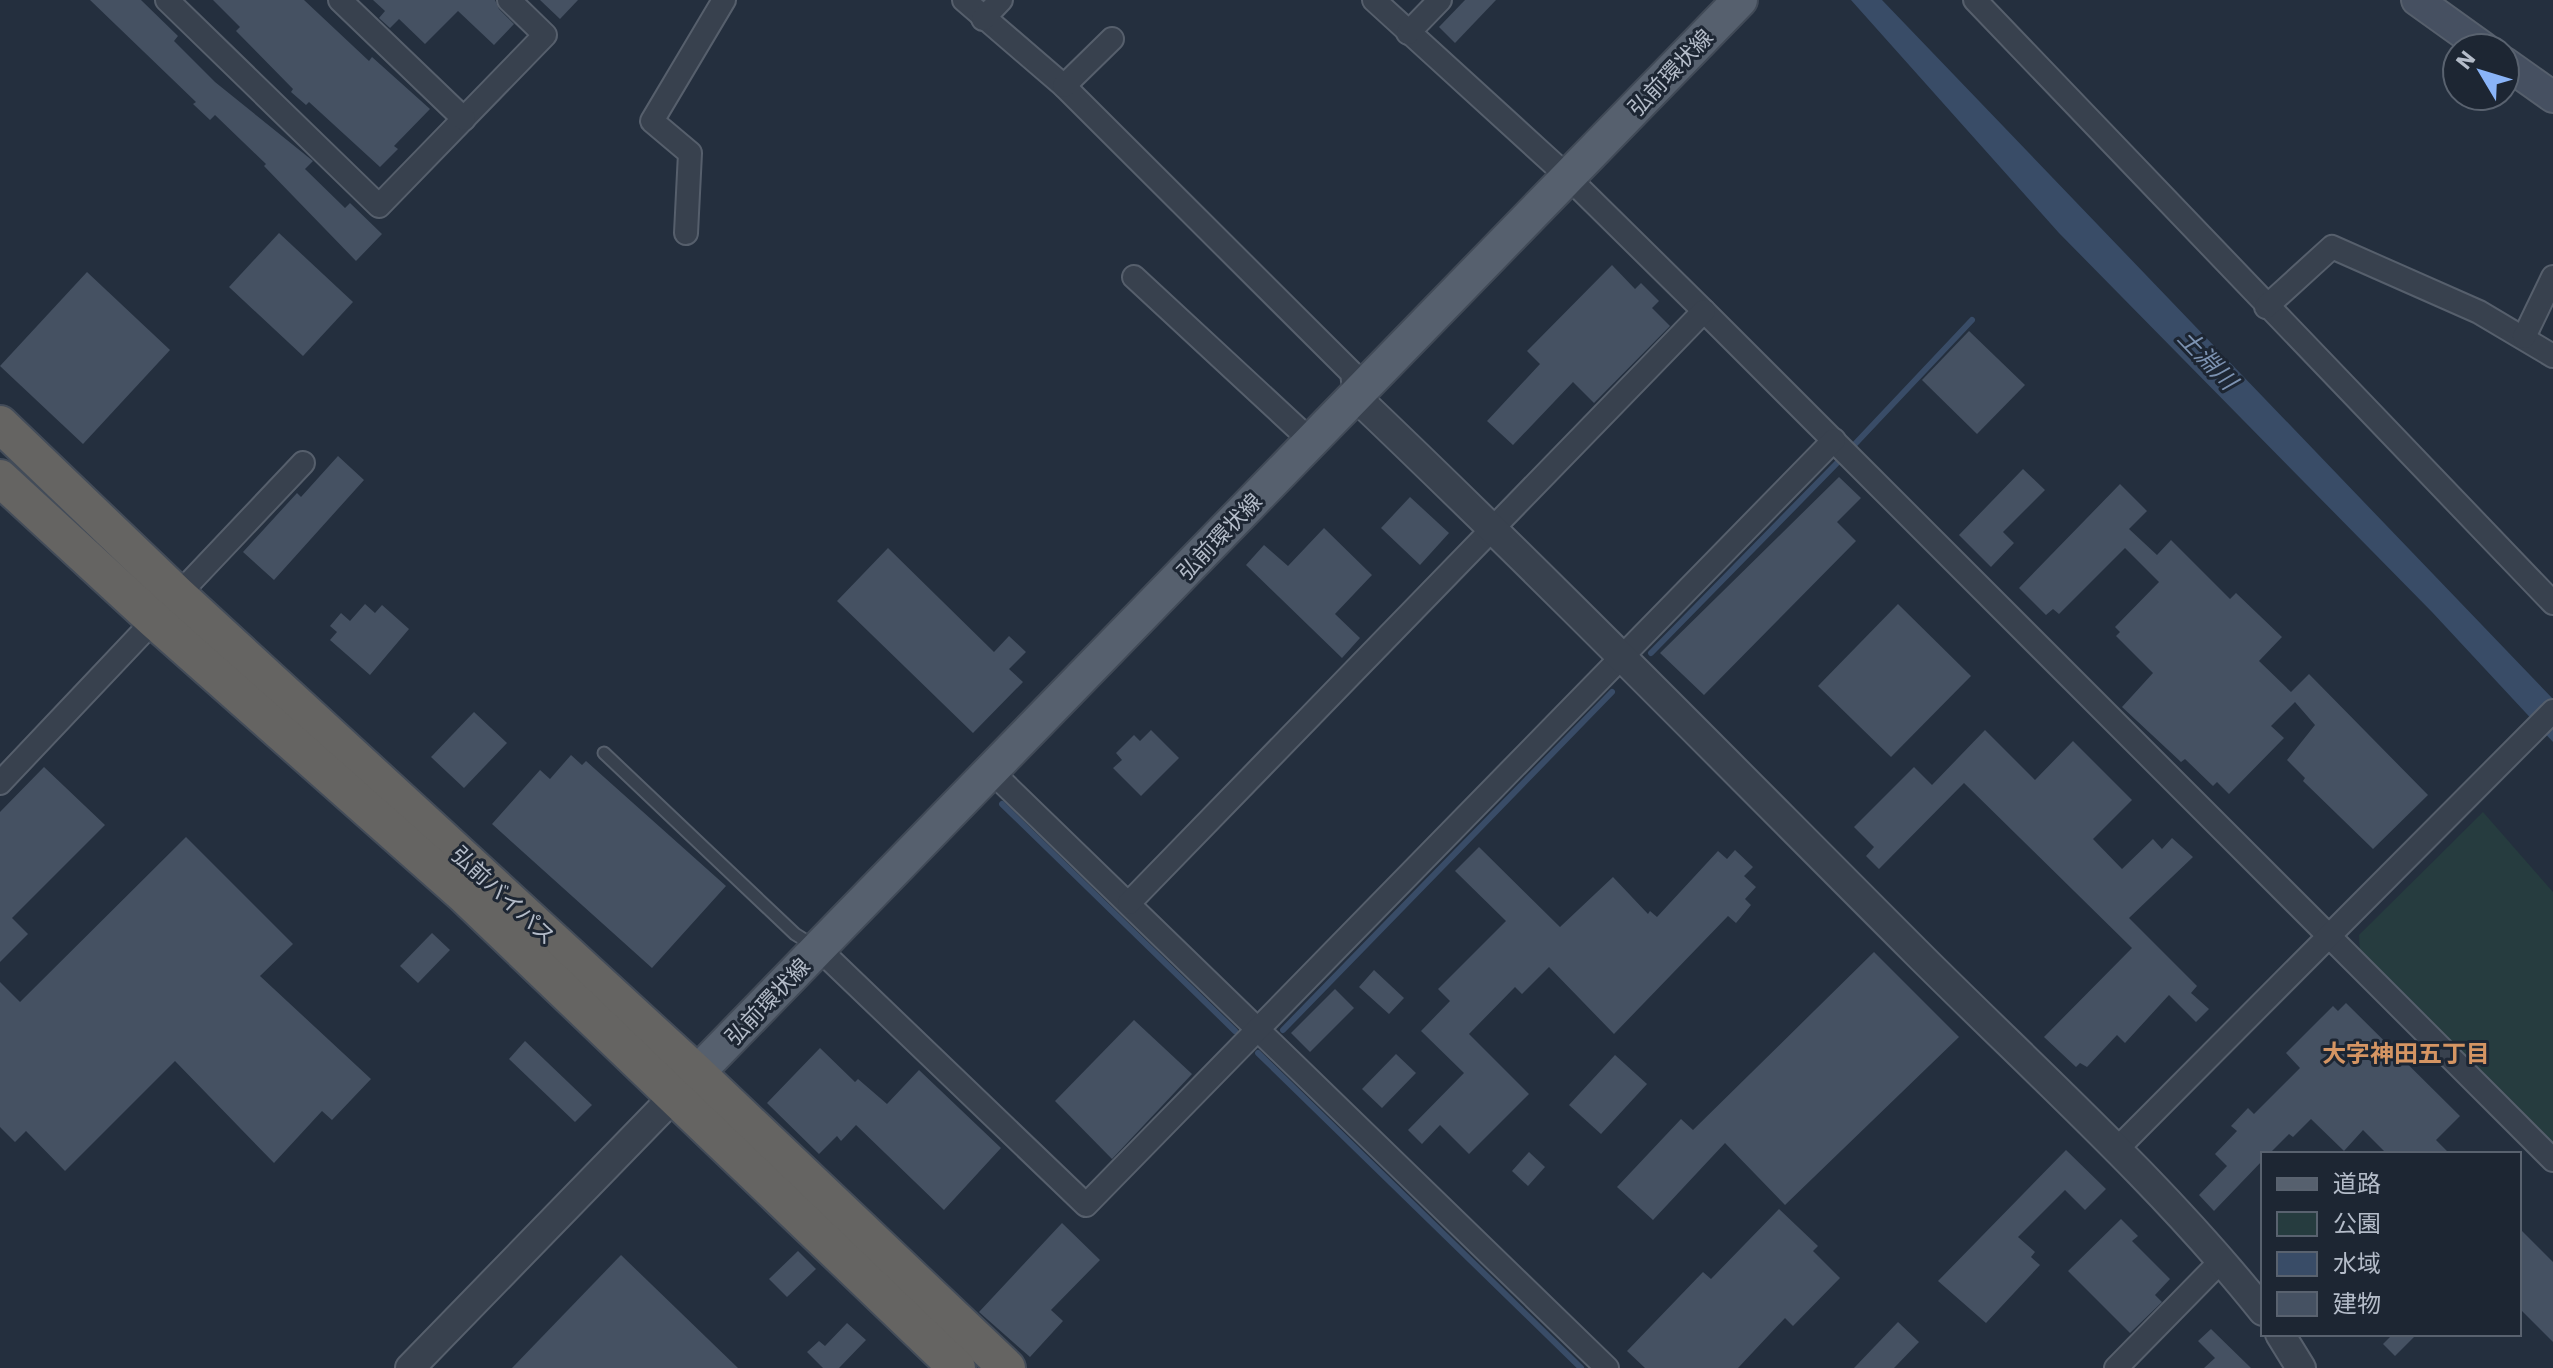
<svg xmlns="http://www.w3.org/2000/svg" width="2553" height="1368" font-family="'IBM Plex Sans','Noto Sans JP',sans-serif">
	<rect width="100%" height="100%" fill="#242f3e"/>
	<polygon fill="#263c3f" points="2483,812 2553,892 2553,1143 2360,953 2359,935"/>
	<polygon fill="#394c67" points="1851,0 1882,0 2553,699 2553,742 2432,612 2059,233"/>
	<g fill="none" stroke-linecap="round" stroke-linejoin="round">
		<g stroke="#394c67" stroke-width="6">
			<polyline points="1855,444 1972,320"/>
			<polyline points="1651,653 1838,462"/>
			<polyline points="1002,804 1235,1031"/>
			<polyline points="1283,1030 1612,692"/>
			<polyline points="1258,1053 1581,1368"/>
		</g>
	</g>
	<g fill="#455162">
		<polygon points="90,0 141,0 178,36 174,41 215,82 313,161 305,169 345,208 350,203 382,234 356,261 264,166 266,164 215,115 210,120 193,104 196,102"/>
		<polygon points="213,0 304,0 369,61 372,57 430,109 394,146 398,149 380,167 309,102 306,105 291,92 293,89 236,31 240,27"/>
		<polygon points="373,0 495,0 499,9 514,24 494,45 458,11 425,44 399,19 390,28 379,18 385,11"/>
		<polygon points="540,0 578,0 560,19"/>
		<polygon points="1465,0 1496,0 1455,43 1439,27"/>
		<polygon points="279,233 353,302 303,356 229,287"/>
		<polygon points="1612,265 1635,289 1641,283 1659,301 1652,308 1670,326 1594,403 1573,382 1513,445 1487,421 1540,364 1527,351"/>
		<polygon points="87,272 170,350 83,444 0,366"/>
		<polygon points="1969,331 2025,385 1977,434 1922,380"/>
		<polygon points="338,456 364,480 274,580 243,552 297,493 301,497"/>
		<polygon points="2023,469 2045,490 2003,532 2014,543 1991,567 1959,535"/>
		<polygon points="1839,477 1861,498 1837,522 1856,541 1704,695 1660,653"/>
		<polygon points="2120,484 2147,511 2129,529 2157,555 2171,540 2230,599 2236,593 2282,637 2259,661 2291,692 2309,674 2428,795 2373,849 2303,781 2305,778 2287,760 2315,725 2295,702 2271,726 2284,738 2229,794 2217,782 2213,786 2185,759 2181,762 2122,707 2153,673 2116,636 2120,632 2115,627 2159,582 2125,548 2059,614 2053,609 2046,615 2019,588"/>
		<polygon points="1410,497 1449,533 1420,565 1381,528"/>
		<polygon points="1324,528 1372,575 1335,614 1360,638 1342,658 1246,565 1264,545 1288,566"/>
		<polygon points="888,548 994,652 1009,636 1026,652 1009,669 1023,682 973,733 837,601"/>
		<polygon points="365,604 375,613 382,605 409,629 370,675 330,640 337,632 330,626 341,613 350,621"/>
		<polygon points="1898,604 1971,676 1891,757 1818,686"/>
		<polygon points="474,712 507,743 464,788 431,757"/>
		<polygon points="1151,730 1179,758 1141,796 1113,768 1122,760 1116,753 1134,735 1140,741"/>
		<polygon points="1985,730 2035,780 2073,741 2132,800 2093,839 2122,869 2153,839 2162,849 2172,838 2193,857 2129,918 2197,986 2191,993 2209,1009 2196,1022 2169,995 2125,1043 2117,1035 2087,1067 2080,1063 2076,1067 2044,1037 2132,948 1964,783 1879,869 1866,856 1874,847 1854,827 1914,767 1932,785"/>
		<polygon points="571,755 582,765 586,761 726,886 652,968 492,824 540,770 550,779"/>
		<polygon points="44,767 105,825 12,918 28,934 0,962 0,812"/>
		<polygon points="186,837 293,944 260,976 371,1079 332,1120 322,1111 274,1163 175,1061 65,1171 26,1131 15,1142 0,1127 0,982 20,1002"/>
		<polygon points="1479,847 1560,927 1613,877 1648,914 1650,911 1657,917 1718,851 1727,859 1735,850 1753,867 1744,876 1756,887 1745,899 1751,905 1736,923 1728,916 1614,1034 1549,967 1522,994 1515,987 1469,1034 1529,1094 1469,1154 1440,1125 1422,1144 1408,1130 1464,1073 1421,1031 1450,1001 1438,989 1506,921 1455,871"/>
		<polygon points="432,933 450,950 418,983 400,966"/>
		<polygon points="1874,952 1959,1037 1785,1205 1725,1143 1653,1220 1617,1187 1681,1119 1693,1130"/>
		<polygon points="1374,970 1404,998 1389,1014 1359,987"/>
		<polygon points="1335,989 1354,1008 1310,1052 1291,1033"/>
		<polygon points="2346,1003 2460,1116 2436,1140 2450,1154 2387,1154 2363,1130 2344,1151 2311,1119 2293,1137 2289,1134 2269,1154 2263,1154 2263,1160 2214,1211 2199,1195 2227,1166 2215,1154 2237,1131 2231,1126 2248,1108 2254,1114 2300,1068 2286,1053 2333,1006 2338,1011"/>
		<polygon points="1134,1020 1192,1074 1112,1159 1055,1101"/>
		<polygon points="525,1041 592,1105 575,1122 509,1059"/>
		<polygon points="820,1048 855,1082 858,1079 887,1104 919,1070 1001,1148 944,1210 856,1125 841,1141 837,1136 819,1154 767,1103"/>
		<polygon points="1396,1054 1416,1073 1382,1108 1362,1089"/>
		<polygon points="1615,1055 1647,1084 1601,1134 1569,1105"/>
		<polygon points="2066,1150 2106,1189 2085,1210 2065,1190 2018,1237 2035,1252 2031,1257 2040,1265 1986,1323 1938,1281"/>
		<polygon points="1529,1152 1545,1167 1528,1186 1512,1171"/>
		<polygon points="1779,1209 1818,1246 1813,1251 1840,1278 1793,1326 1785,1318 1738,1368 1645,1368 1627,1351 1703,1272 1711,1279"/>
		<polygon points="2121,1219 2138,1236 2132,1241 2170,1279 2155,1295 2162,1302 2130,1333 2068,1271"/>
		<polygon points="1062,1223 1100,1260 1051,1310 1063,1321 1030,1357 979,1312"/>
		<polygon points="2519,1228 2553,1262 2553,1342 2519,1308"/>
		<polygon points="798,1251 816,1269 787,1297 769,1279"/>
		<polygon points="621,1255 738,1368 512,1368"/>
		<polygon points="1898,1322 1919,1342 1894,1368 1854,1368"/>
		<polygon points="847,1323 866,1340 839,1368 823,1368 807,1352 819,1341 825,1346"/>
		<polygon points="2211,1329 2251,1368 2204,1368 2215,1358 2198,1341"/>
		<polygon points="2393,1334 2417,1334 2395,1356 2383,1344"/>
	</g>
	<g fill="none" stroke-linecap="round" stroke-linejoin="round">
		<g stroke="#565f6c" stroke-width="15">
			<polyline id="service" points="604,753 795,934 814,946"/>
		</g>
		<g stroke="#565f6c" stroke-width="26">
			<g id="minor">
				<polyline points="167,0 379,206 545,35 509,0"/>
				<polyline points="340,0 464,119"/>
				<polyline points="964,0 1064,86 1352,373 1355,396"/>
				<polyline points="1374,0 1568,177 1704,311 2553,1160"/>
				<polyline points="1975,0 2553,603"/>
				<polyline points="983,19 1001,0"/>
				<polyline points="1408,33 1440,0"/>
				<polyline points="1064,86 1112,39"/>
				<polyline points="686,233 690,153 652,121 724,0"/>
				<polyline points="1134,277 1311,441"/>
				<polyline points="2266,307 2332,247 2479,312 2553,356"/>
				<polyline points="2524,337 2553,277"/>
				<polyline points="991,771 1607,1368"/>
				<polyline points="0,783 303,463"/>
				<polyline points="1129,903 1704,311"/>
				<polyline points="818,948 1086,1205 1834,440"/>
				<polyline points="2115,1151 2553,711"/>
				<polyline points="2116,1368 2222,1260"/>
			</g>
		</g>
		<g stroke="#565f6c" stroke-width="32">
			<g id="tertiary">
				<path d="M1355 396C1546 578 1730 766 1916 952 2033 1069 2160 1182 2263 1311"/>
				<polyline points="2280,1334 2301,1368"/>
				<polyline points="410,1368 688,1082"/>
			</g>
		</g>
		<g stroke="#565f6c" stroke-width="34">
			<g id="secondary">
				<polyline points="2417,0 2484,48"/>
				<polyline points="2505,63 2553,97"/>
			</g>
		</g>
		<g stroke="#414a57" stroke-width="38">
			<polyline id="primary" points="697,1073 1740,0"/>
		</g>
		<g stroke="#434c59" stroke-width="40">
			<g id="trunk">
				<polyline points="0,424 177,594 697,1073 1007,1368"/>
				<polyline points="0,478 154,620 464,895 957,1368"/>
			</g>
		</g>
		<use href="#service" stroke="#38414e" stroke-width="11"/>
		<use href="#minor" stroke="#38414e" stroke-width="22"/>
		<use href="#tertiary" stroke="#38414e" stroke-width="28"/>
		<use href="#secondary" stroke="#465061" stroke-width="30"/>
		<use href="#primary" stroke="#56606e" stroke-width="34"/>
		<use href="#trunk" stroke="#656462" stroke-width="36"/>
	</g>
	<g text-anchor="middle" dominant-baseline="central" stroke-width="6" stroke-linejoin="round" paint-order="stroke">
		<g font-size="22" fill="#b4bcc9" stroke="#1d2633">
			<text transform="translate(1670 72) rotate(-46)">弘前環状線</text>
			<text transform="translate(1219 536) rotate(-46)">弘前環状線</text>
			<text transform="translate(504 895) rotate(43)">弘前バイパス</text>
			<text transform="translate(767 1001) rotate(-46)">弘前環状線</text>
		</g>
		<g font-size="24" font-style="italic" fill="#7c92b1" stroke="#1d2633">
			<text transform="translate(2208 359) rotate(46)">土淵川</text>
		</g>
		<g font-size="24" font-weight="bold" fill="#d59563" stroke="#1d2633">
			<text x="2406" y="1053">大字神田五丁目</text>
		</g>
	</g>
	<rect x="2261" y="1152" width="260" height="184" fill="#1d2633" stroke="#59626f" stroke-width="2"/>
	<rect x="2277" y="1178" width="40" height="12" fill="#56606e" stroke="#59626f" stroke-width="2"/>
	<text x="2333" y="1192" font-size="24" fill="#b4bcc9">道路</text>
	<rect x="2277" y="1212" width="40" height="24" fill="#263c3f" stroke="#59626f" stroke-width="2"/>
	<text x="2333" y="1232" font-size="24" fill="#b4bcc9">公園</text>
	<rect x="2277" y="1252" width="40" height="24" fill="#394c67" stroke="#59626f" stroke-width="2"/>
	<text x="2333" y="1272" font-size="24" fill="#b4bcc9">水域</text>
	<rect x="2277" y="1292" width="40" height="24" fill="#455162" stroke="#59626f" stroke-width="2"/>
	<text x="2333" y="1312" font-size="24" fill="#b4bcc9">建物</text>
	<g transform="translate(2481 72) rotate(308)"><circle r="38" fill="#1d2633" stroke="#59626f" stroke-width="2"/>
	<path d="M0-6L14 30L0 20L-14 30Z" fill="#8ab4f8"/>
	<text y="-12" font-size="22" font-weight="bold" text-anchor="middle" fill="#b4bcc9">N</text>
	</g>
</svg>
